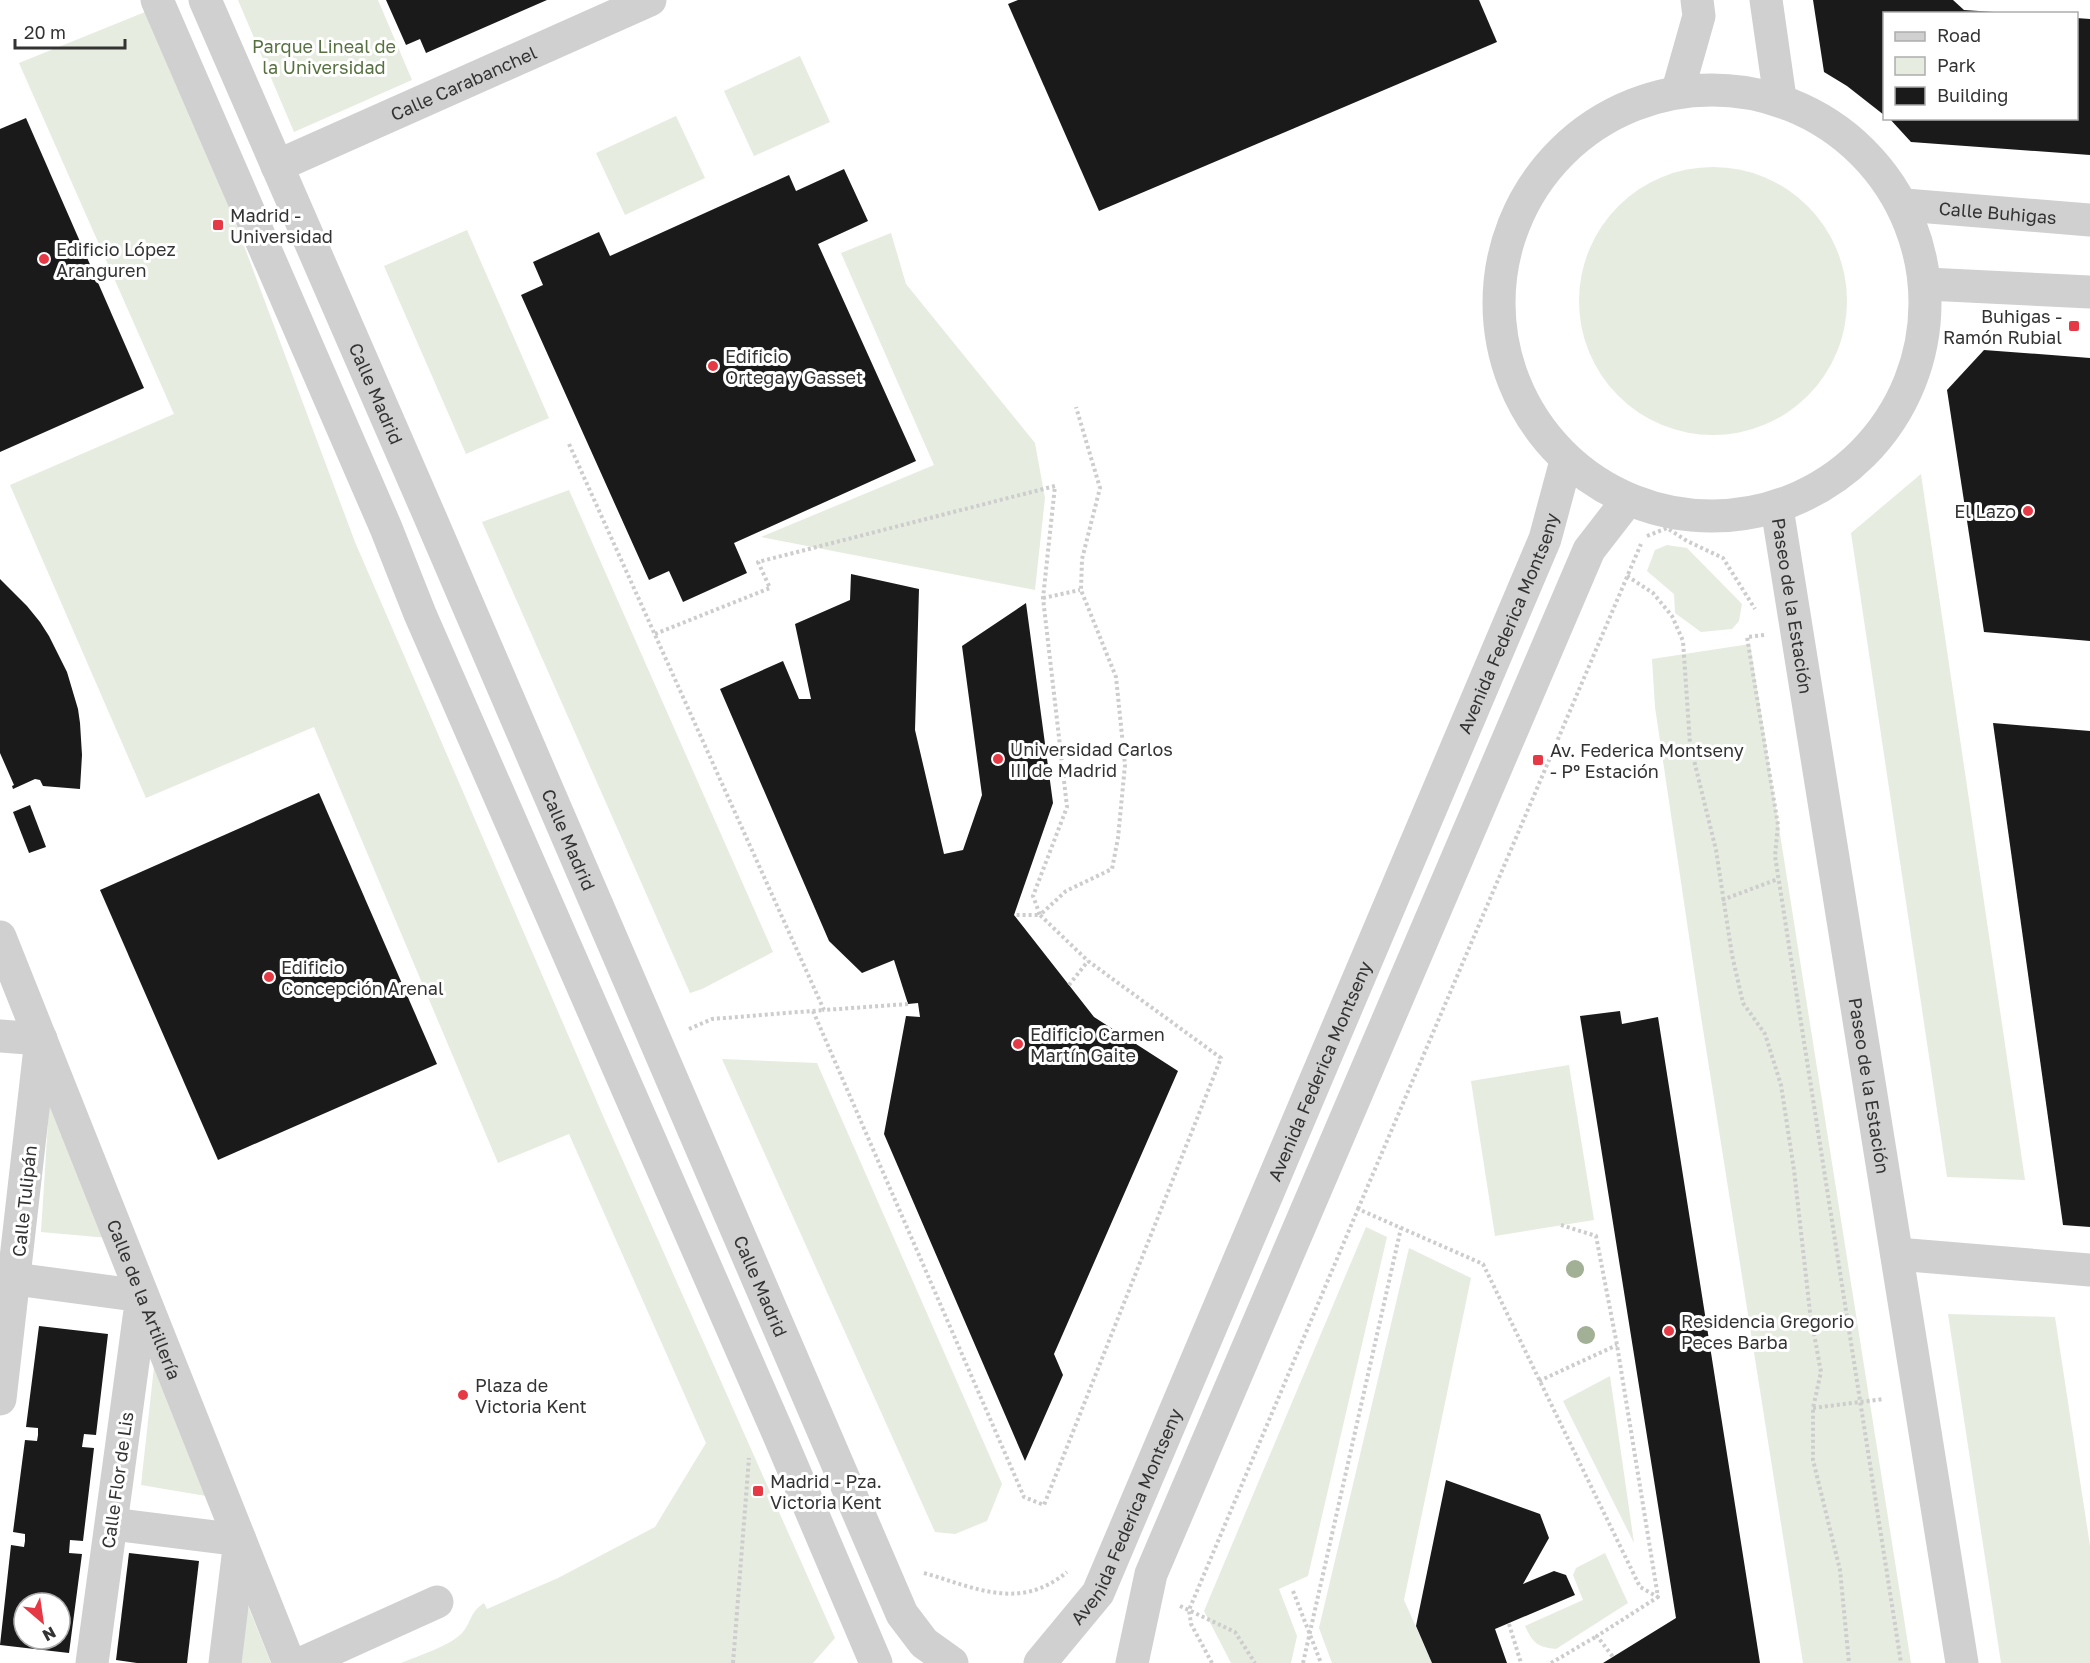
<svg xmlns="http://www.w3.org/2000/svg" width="2090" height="1663" font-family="'Golos Text',sans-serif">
	<rect width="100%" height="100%" fill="#fff"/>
	<g fill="#e6ecdf">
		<polygon points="238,0 378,0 412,80 294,132"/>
		<path d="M155 8 355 542 604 1118 835 1638 813 1663H401C418 1656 450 1646 462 1633 472 1622 469 1613 484 1603L487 1609 558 1578 655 1527 706 1443 569 1134 498 1163 314 727 146 798 10 485 174 414 19 63Z"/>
		<polygon points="800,56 830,122 754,156 724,91"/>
		<polygon points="676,116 705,178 625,215 596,153"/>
		<circle cx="1713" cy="301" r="134"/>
		<polygon points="467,230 549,418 466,454 384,266"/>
		<polygon points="891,233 906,284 1035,443 1045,498 1035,590 761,537 934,465 841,253"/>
		<polygon points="1921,474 2025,1180 1947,1177 1851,533"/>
		<polygon points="569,490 773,952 702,989 690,993 482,522"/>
		<polygon points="1667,545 1687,548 1742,604 1739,621 1732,629 1701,632 1675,613 1674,594 1647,571 1655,550"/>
		<polygon points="1750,644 1911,1663 1803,1663 1700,1010 1655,707 1652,659"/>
		<polygon points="722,1059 817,1063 1002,1484 987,1521 955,1534 935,1532"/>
		<polygon points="1569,1065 1594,1220 1495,1236 1471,1081"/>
		<polygon points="50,1092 108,1238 41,1232"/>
		<polygon points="1366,1227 1387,1237 1308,1576 1279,1589 1297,1636 1291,1663 1231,1663 1204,1611"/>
		<polygon points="1409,1248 1471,1278 1404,1600 1432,1663 1332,1663 1319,1628"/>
		<polygon points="1948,1314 2055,1317 2090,1546 2090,1663 2001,1663"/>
		<polygon points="154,1367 206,1496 141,1485"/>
		<polygon points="1610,1376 1634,1543 1563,1401"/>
		<path d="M1605 1553 1628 1603 1556 1649C1537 1647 1533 1643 1525 1626L1583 1600 1573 1575 1576 1568Z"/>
		<polygon points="242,1591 271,1663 231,1663"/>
	</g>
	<g fill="#1a1a1a" fill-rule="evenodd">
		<polygon points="386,0 547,0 426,53 420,39 406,45"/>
		<polygon points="1018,0 1479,0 1497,42 1099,211 1008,4"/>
		<polygon points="1813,0 1953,0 1964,10 1994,12 1994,14 1884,14 1884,115 1847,86 1824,72"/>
		<polygon points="2076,18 2090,19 2090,155 1911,142 1889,118 2076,118"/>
		<polygon points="26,118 144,388 0,452 0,129"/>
		<polygon points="844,169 868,221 818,244 916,461 734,543 747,573 683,602 669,571 649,580 521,295 543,285 533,262 599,232 610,256 789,175 796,191"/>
		<polygon points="1984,350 2090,358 2090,641 1984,632 1947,390"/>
		<polygon points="851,574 919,589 915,730 944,854 963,850 982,795 962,646 1026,603 1053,803 1014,915 1094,1017 1178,1071 1054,1354 1063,1375 1025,1461 884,1134 906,1016 920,1017 918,1003 908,1004 894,960 862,973 829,941 720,689 783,661 799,699 811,699 795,624 850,600"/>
		<polygon points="0,579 27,606 40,622 49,636 67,672 78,709 80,723 82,755 80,789 43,786 40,780 35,779 13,789 12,786 14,785 0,753"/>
		<polygon points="1993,723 2090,731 2090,1227 2063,1225"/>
		<polygon points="319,793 437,1064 218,1160 100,890"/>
		<polygon points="30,805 46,847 29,853 13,812"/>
		<polygon points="1620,1011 1622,1024 1658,1017 1760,1663 1603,1663 1676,1618 1580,1016"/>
		<path d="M39 1326 108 1334 96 1435 84 1434 82 1447 94 1448 83 1541 70 1540 69 1553 82 1554 69 1653 0 1645 11 1545 24 1547 25 1541V1534L13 1532 25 1440 37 1441 38 1435V1428L26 1427ZM24 1603H60V1639H24Z"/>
		<polygon points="1446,1480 1540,1514 1549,1538 1523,1584 1554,1571 1566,1575 1575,1595 1495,1629 1507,1663 1432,1663 1416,1626"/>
		<polygon points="129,1553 199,1561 187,1663 137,1663 116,1660"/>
	</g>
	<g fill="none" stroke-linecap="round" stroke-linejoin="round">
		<g stroke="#cdcdcd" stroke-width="4" stroke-dasharray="3 3" stroke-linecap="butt">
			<polyline points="569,444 824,1010 908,1004"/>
			<polyline points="1647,536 1667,528 1687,541 1723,558 1755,609"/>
			<polyline points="1627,576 1653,593 1672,616 1683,641 1690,744 1716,850 1732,955 1743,1003 1765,1034 1781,1085 1794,1170 1810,1312 1821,1372 1813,1408 1813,1460 1840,1570 1849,1663"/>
			<polyline points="1043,598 1080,590"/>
			<polyline points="655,634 770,588 758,562 1055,486 1043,598 1067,807 1033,896 1040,915 1014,915"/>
			<polyline points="1764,635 1747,637 1778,825 1775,856 1901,1663"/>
			<polyline points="1722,900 1778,879"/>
			<polyline points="1069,985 1088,961"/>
			<polyline points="813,1011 1024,1497 1044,1505 1221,1058 1088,961 1040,915 1066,891 1112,869 1118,838 1125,765 1116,677 1081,590 1082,559 1100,488 1076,407"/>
			<polyline points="689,1029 712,1019 824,1010"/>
			<polyline points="1358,1209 1641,544"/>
			<polyline points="1561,1225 1596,1236 1617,1345 1658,1597 1597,1636 1613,1657"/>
			<polyline points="1539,1381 1617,1345"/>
			<polyline points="1813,1408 1884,1399"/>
			<path d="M924 1573C974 1587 1019 1612 1067 1572"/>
			<polyline points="1293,1591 1321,1663"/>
			<polyline points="1180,1606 1235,1632 1255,1663"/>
			<polyline points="1509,1624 1521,1663"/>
			<polyline points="733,1663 749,1458"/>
			<polyline points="1212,1663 1191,1624 1189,1610 1358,1209 1483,1264 1640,1587 1658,1597"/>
			<polyline points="1303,1663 1401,1228"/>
			<polyline points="1551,1663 1597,1636"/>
		</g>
		<g stroke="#d0d0d0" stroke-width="33">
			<polyline points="157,0 386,528 420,614 778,1433 876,1663"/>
			<path id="s1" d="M205 0 427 510 902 1614 924 1643 952 1663"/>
			<polyline points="1766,0 1780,98"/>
			<circle cx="1712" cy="303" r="213"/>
			<polyline points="1678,90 1699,16 1697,0"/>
			<path id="s2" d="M277 166 650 0"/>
			<path id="s3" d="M1905 205 2090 220"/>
			<polyline points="1927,284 2090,292"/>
			<path id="s4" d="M1777 508 1962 1663"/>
			<path id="s5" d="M0 937 289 1663"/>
			<polyline points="0,1036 41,1039 0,1399"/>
			<polyline points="1897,1254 2090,1270"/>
			<polyline points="15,1279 142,1296 92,1663"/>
			<polyline points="112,1524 240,1540 225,1663"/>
			<polyline points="302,1663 437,1602"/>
			<path id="s6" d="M1040 1663 1098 1593 1545 539 1566 461"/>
			<polyline points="1132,1663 1151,1574 1589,550 1627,501"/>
		</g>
	</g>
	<g fill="#a2b095">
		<circle cx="1575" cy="1269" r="9"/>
		<circle cx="1586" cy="1335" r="9"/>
	</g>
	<g fill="#e63946" stroke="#fff" stroke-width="2">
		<rect x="212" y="219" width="12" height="12" rx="3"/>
		<circle cx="44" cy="259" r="6"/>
		<rect x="2068" y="320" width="12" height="12" rx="3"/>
		<circle cx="713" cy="366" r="6"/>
		<circle cx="2028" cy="511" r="6"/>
		<circle cx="998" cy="759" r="6"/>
		<rect x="1532" y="754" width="12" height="12" rx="3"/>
		<circle cx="269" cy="977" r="6"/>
		<circle cx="1018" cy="1044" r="6"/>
		<circle cx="1669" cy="1331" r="6"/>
		<circle cx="463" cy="1395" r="6"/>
		<rect x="752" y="1485" width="12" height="12" rx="3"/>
	</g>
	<g text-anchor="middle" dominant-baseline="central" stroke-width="6" stroke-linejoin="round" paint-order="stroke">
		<g font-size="18" fill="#56703f" stroke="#fff">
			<text x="324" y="46">Parque Lineal de<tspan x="324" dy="21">la Universidad</tspan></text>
		</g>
		<g font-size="18" fill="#333" stroke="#fff">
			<text stroke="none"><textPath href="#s2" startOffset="204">Calle Carabanchel</textPath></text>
			<text stroke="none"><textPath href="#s3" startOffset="93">Calle Buhigas</textPath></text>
			<text stroke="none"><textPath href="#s1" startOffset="429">Calle Madrid</textPath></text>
			<text stroke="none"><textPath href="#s4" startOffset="99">Paseo de la Estación</textPath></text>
			<text stroke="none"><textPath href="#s6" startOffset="1144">Avenida Federica Montseny</textPath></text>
			<text stroke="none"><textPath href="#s1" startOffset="915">Calle Madrid</textPath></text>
			<text stroke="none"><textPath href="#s6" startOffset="658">Avenida Federica Montseny</textPath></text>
			<text stroke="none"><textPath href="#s4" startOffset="585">Paseo de la Estación</textPath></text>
			<text transform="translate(24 1201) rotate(-84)">Calle Tulipán</text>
			<text stroke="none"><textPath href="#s1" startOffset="1401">Calle Madrid</textPath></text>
			<text stroke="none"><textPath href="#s5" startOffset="390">Calle de la Artillería</textPath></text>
			<text transform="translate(117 1480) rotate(-82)">Calle Flor de Lis</text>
			<text stroke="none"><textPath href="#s6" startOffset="172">Avenida Federica Montseny</textPath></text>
		</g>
		<g font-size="18" fill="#333" stroke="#fff" text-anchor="start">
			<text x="230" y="215">Madrid -<tspan x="230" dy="21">Universidad</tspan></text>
			<text x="56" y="249">Edificio López<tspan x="56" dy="21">Aranguren</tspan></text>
			<text x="2062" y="316" text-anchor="end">Buhigas -<tspan x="2062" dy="21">Ramón Rubial</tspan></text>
			<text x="725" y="356">Edificio<tspan x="725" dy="21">Ortega y Gasset</tspan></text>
			<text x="2016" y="511" text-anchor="end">El Lazo</text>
			<text x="1010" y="749">Universidad Carlos<tspan x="1010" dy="21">III de Madrid</tspan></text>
			<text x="1550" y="750">Av. Federica Montseny<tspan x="1550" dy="21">- Pº Estación</tspan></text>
			<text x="281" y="967">Edificio<tspan x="281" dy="21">Concepción Arenal</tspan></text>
			<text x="1030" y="1034">Edificio Carmen<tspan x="1030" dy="21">Martín Gaite</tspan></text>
			<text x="1681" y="1321">Residencia Gregorio<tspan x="1681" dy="21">Peces Barba</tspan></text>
			<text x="475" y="1385">Plaza de<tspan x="475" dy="21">Victoria Kent</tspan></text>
			<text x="770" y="1481">Madrid - Pza.<tspan x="770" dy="21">Victoria Kent</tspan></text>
		</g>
	</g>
	<rect x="1883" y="12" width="195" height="108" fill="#ffffff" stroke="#adadad" stroke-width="1.5"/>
	<rect x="1895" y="32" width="30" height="9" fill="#d0d0d0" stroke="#adadad" stroke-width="1.5"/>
	<text x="1937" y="42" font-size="18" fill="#333333">Road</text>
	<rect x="1895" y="57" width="30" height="18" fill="#e6ecdf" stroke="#adadad" stroke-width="1.5"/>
	<text x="1937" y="72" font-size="18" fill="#333333">Park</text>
	<rect x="1895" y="87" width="30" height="18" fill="#1a1a1a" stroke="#adadad" stroke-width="1.5"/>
	<text x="1937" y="102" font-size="18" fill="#333333">Building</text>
	<g transform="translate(42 1621) rotate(151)"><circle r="28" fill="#ffffff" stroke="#adadad" stroke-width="1.5"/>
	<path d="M0-4.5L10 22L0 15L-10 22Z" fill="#e63946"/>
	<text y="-9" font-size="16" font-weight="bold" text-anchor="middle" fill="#333333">N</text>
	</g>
	<path d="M15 39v9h110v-9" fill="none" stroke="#333333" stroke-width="3"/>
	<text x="24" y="39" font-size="18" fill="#333333" stroke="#ffffff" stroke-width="4.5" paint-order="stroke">20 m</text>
</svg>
